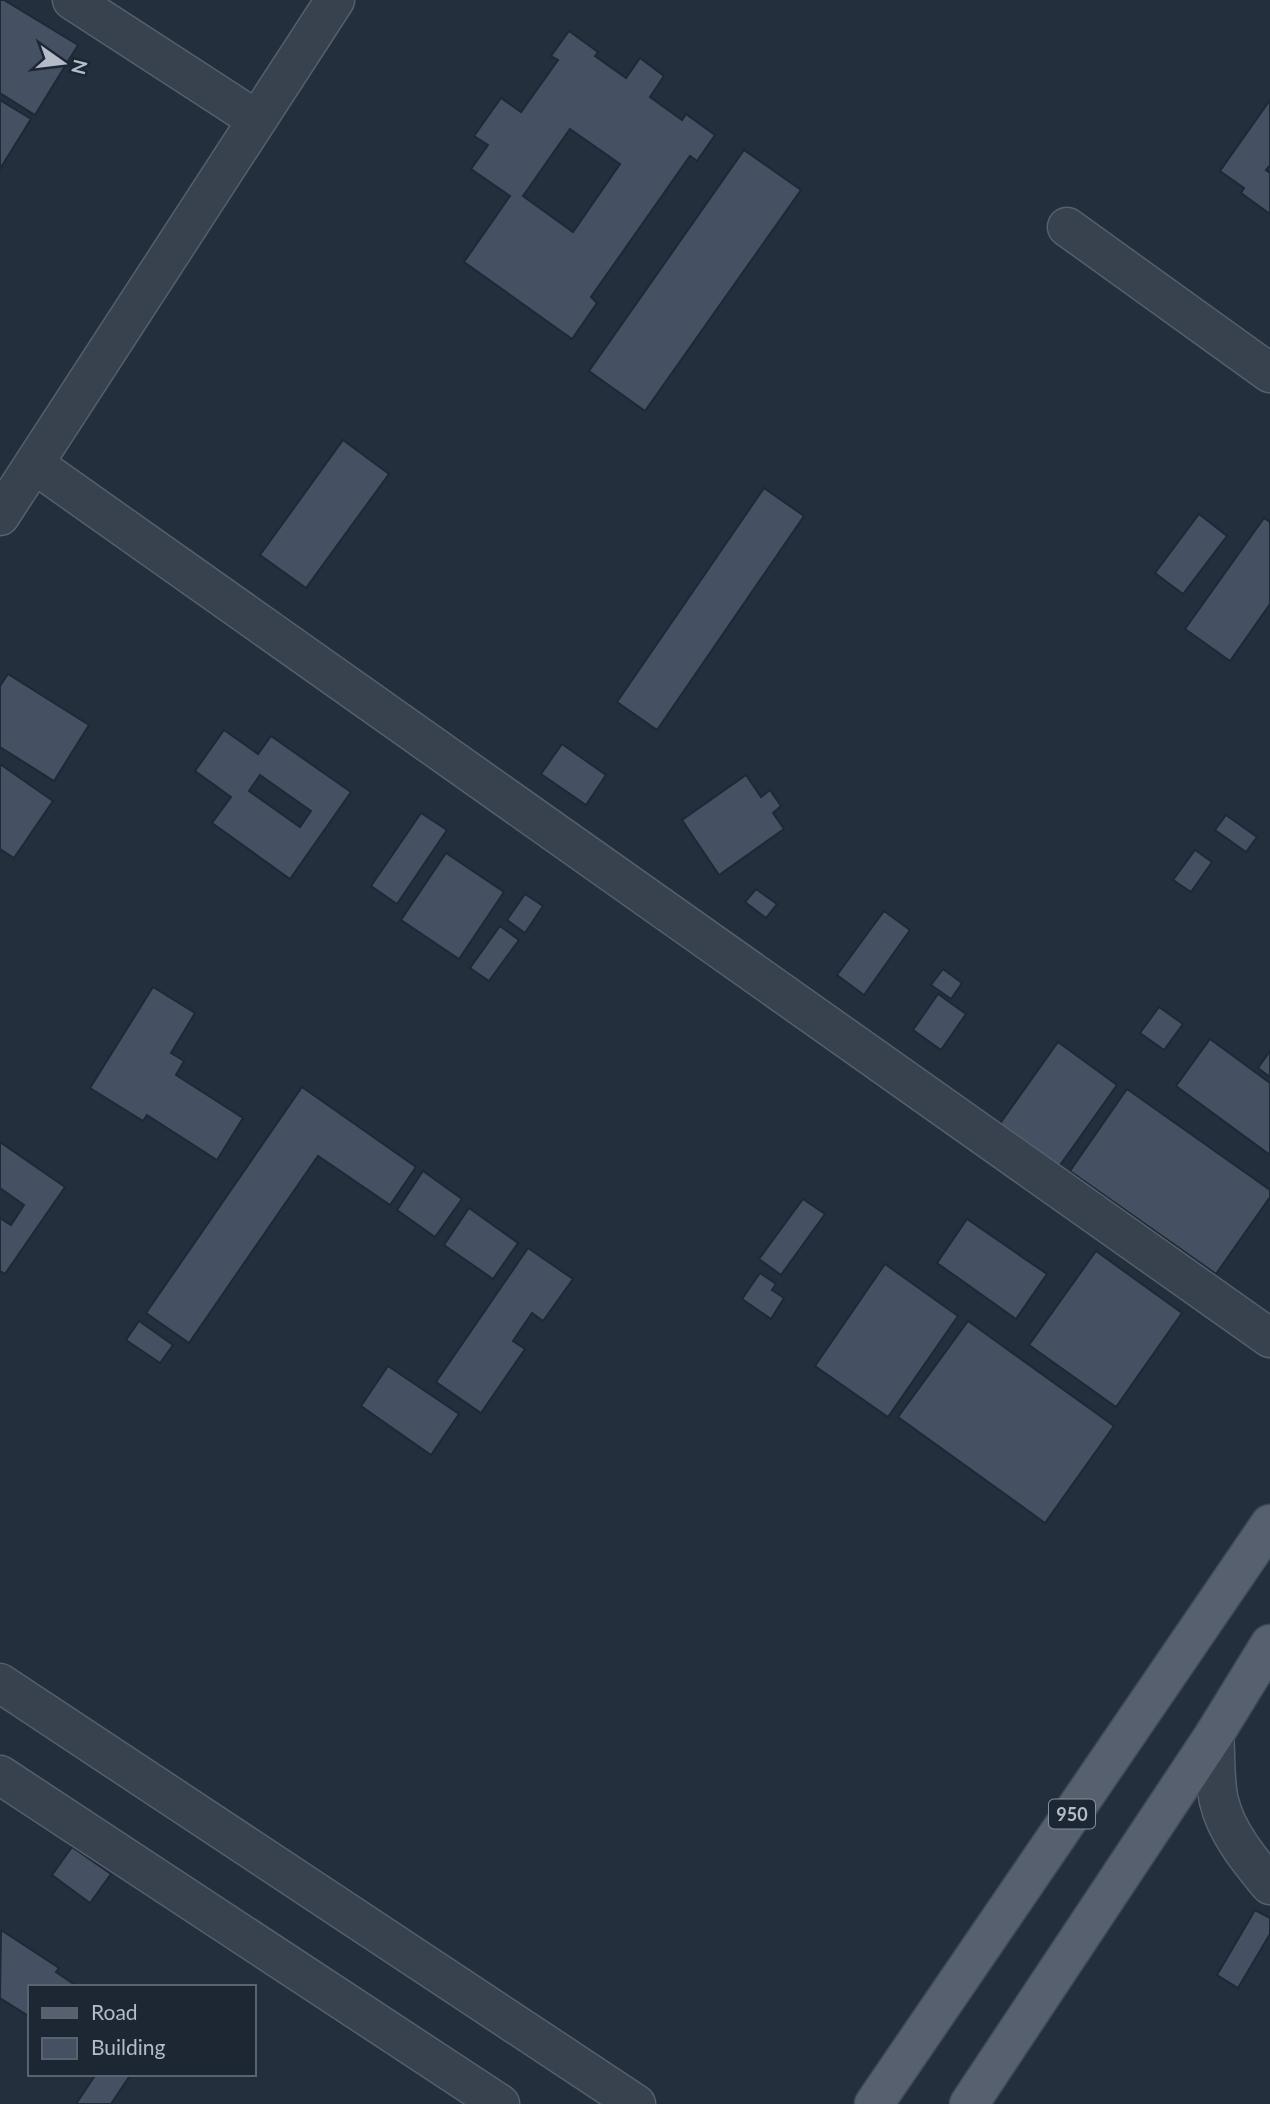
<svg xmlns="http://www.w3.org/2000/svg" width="1270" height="2104" font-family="Lato,sans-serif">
	<rect width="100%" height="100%" fill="#242f3e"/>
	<g fill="#455162" stroke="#1f2835" stroke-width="2" fill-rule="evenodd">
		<polygon points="0,0 4,0 78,45 35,115 0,93"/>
		<path d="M569 31 598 52 595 56 626 78 640 58 664 76 650 97 682 120 686 114 715 135 697 161 690 156 591 297 597 303 572 339 464 262 510 196 471 169 488 145 474 136 501 98 521 112 558 60 551 56ZM570 129 620 164 573 232 523 196Z"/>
		<polygon points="0,100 31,119 0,169"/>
		<polygon points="1270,100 1270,165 1266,170 1270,173 1270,214 1241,193 1244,188 1220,171"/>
		<polygon points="744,150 801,190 645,411 589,371"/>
		<polygon points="343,440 389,474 306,588 260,555"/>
		<polygon points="764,488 804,516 657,730 617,702"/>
		<polygon points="1199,514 1227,536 1183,594 1155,573"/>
		<polygon points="1264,518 1270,522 1270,604 1230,661 1185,629"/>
		<polygon points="8,674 89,725 54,781 0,747 0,686"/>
		<path d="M224 730 258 754 271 736 351 792 290 879 212 823 231 797 195 771ZM260 775 311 811 300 827 249 791Z"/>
		<polygon points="562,744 606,775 586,805 541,774"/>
		<polygon points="0,764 53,801 14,858 0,849"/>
		<polygon points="746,775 761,797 770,790 781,806 773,813 784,829 719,875 682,820"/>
		<polygon points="421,813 447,830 397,904 371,886"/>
		<polygon points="1226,815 1257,837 1246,852 1215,830"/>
		<polygon points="1195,850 1212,862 1191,892 1173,880"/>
		<polygon points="446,853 504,892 459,959 401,920"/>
		<polygon points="756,889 777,904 766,918 745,902"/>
		<polygon points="525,894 543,906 525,933 507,920"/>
		<polygon points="884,911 910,930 864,995 837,975"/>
		<polygon points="500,926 519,940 489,981 470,968"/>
		<polygon points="943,969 962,983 951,999 931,985"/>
		<polygon points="153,987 195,1013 171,1053 184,1061 176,1075 243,1118 217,1160 147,1115 143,1121 90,1088"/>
		<polygon points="938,994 966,1014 941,1050 913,1030"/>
		<polygon points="1159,1007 1183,1024 1164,1050 1140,1033"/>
		<polygon points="1210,1039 1270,1083 1270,1155 1176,1086"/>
		<polygon points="1058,1042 1117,1085 1058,1168 999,1125"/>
		<polygon points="1270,1051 1270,1077 1258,1068"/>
		<polygon points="302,1087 416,1167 390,1205 318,1156 189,1343 146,1313"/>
		<polygon points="1127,1089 1270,1190 1270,1197 1216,1274 1070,1171"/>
		<polygon points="0,1142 65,1187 5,1274 0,1271 0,1218 11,1225 24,1205 0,1188"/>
		<polygon points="423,1171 462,1199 435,1237 397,1210"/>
		<polygon points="803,1199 825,1214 781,1275 759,1259"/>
		<polygon points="469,1208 518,1243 493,1279 444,1245"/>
		<polygon points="967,1219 1047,1274 1016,1319 937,1263"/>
		<polygon points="528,1248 573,1279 543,1321 532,1313 513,1341 525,1349 481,1413 436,1382"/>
		<polygon points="1096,1251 1182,1313 1116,1407 1029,1345"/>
		<polygon points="885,1264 958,1316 888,1417 815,1366"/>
		<polygon points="760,1273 776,1284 772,1290 784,1298 771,1319 742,1299"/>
		<polygon points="139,1321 173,1345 160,1363 126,1340"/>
		<polygon points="968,1321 1114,1426 1045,1523 898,1417"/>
		<polygon points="388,1366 459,1414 431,1455 361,1406"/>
		<polygon points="72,1847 111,1874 90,1903 52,1875"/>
		<polygon points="1255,1910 1270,1918 1270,1934 1238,1988 1217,1975"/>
		<polygon points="1,1930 59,1968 56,1972 78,1987 30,1987 30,2017 0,1998"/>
		<polygon points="96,2074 131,2074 111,2104 76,2104"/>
	</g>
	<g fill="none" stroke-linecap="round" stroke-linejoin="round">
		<g stroke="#565f6c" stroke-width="41">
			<g id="minor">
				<polyline points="72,0 257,120"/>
				<polyline points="1067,227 1270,373"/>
				<polyline points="34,464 1270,1338"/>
				<polyline points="0,516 335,0"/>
				<polyline points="0,1683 636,2104"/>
				<path d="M1214 1735C1216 1756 1214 1780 1219 1801 1226 1832 1250 1861 1270 1885"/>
				<polyline points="0,1775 500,2104"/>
			</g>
		</g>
		<g stroke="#414a57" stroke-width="41">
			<g id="major">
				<polyline points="874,2104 1270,1524"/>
				<polyline points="969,2104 1214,1735 1270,1644"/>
			</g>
		</g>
		<use href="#minor" stroke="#38414e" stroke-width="38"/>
		<use href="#major" stroke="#56606e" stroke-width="38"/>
	</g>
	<g text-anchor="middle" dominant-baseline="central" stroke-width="7" stroke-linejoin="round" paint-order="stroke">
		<rect fill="#1d2633" stroke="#878f9c" stroke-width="2" x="1049" y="1799.5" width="46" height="29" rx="5"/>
		<g font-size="18" font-weight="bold" fill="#b4bcc9">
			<text x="1072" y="1814">950</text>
		</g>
	</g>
	<rect x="28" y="1985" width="228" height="91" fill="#1d2633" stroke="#59626f" stroke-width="2"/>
	<rect x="42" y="2008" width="35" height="10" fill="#56606e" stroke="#59626f" stroke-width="2"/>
	<text x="91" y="2020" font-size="21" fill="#b4bcc9">Road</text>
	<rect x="42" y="2038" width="35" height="21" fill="#455162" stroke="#59626f" stroke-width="2"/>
	<text x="91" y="2055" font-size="21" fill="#b4bcc9">Building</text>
	<g transform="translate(63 63) rotate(104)" stroke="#1d2633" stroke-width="5" paint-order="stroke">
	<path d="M0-5L12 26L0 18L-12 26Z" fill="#b4bcc9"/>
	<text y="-10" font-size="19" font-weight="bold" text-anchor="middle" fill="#b4bcc9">N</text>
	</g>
</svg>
